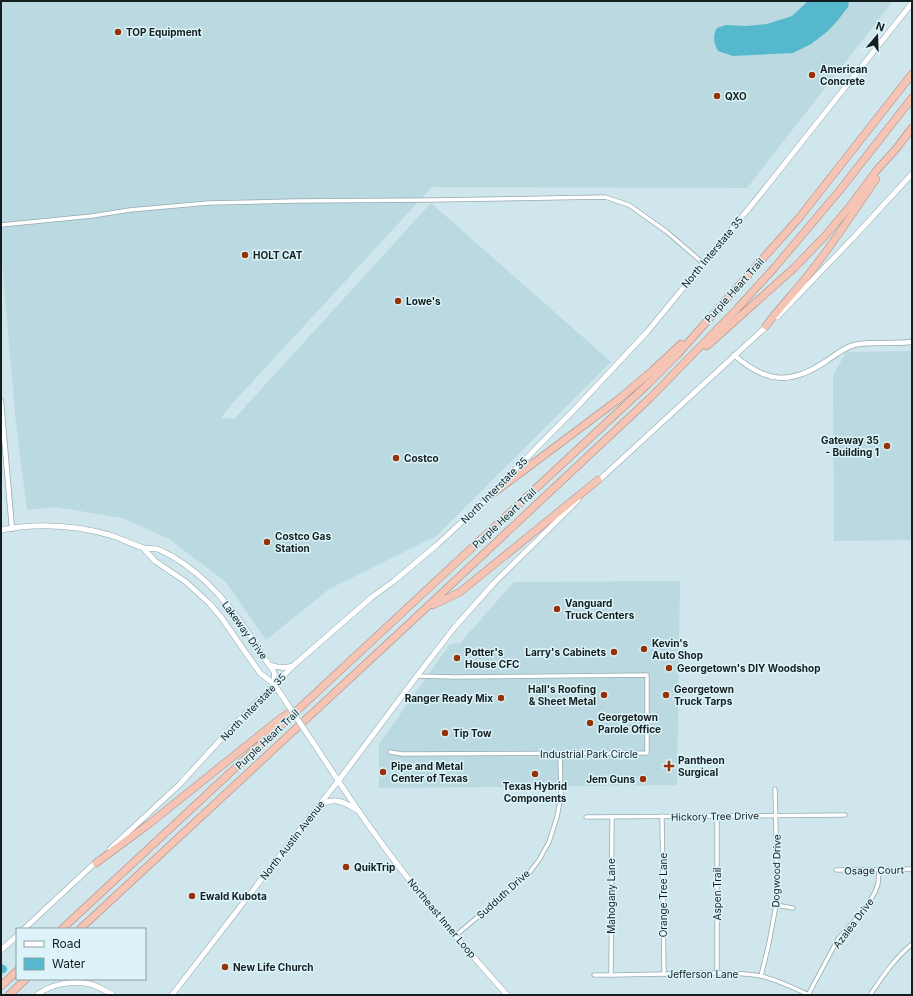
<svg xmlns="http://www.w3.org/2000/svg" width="913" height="996" font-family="Inter,sans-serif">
	<rect width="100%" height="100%" fill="#cfe6ec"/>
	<g fill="#bad9e1">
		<polygon points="1,1 893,1 747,188 432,187 230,406 221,418 234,419 431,203 611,362 436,536 329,589 266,640 226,582 169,539 122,518 56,507 27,510 16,423 1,251"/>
		<polygon points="912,351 912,540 834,541 833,376 846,352"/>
		<polygon points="680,581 677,785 379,788 379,744 450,644 460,643 514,582"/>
	</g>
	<path fill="#56b8cd" d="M808 1H849L848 7 838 20 828 31 811 44 793 53 733 56 718 51C714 43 712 36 717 28L726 25 747 26 767 24 792 16Z"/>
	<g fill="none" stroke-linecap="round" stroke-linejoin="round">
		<polyline stroke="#56b8cd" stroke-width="8" points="1,968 3,969"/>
		<g stroke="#94aaaf" stroke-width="5">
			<g id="minor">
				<polyline points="1,225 92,216 130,210 208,203 295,201 433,200 605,197 629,205 667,232 703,263"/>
				<polyline points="390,752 402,754 647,753 647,675 454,677 417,676"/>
				<polyline points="662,816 664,974"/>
				<polyline points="586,817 845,815"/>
				<polyline points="836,870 912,869"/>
				<polyline points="776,905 793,908"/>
				<polyline points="455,936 516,885 529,873 539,860 549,842 557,817 561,796 560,754"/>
				<polyline points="717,973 717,816"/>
				<path d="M594 975C629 975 665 974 700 973 720 973 741 972 761 976 778 980 794 988 809 995"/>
				<polyline points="611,975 612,817"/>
				<polyline points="761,976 769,943 776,905 777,870 775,789"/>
				<polyline points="808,995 838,939 862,912 871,899 875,892 878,884 879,870"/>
				<path d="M870 995C883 976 894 959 912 944"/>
			</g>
		</g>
		<g stroke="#94aaaf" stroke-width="6">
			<g id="tertiary">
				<path d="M734 355C766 383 790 385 825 362 834 356 843 348 854 345 862 343 870 343 878 343 890 343 901 343 912 342"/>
				<polyline points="1,401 12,529"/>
			</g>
		</g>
		<g stroke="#94aaaf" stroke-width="6">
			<g id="secondary">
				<polyline points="777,317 854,237 912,174"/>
				<polyline points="597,482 768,325"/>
				<polyline points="500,485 575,409 647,332 759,196 912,3"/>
				<path d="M1 530C38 523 76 525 113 536 122 539 131 544 141 547 148 550 156 547 162 551 198 568 227 601 249 634 255 643 261 653 267 662 269 665 273 669 274 672 275 676 274 681 274 684"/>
				<polyline points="143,548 155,561 186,582 209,603 221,617 260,673 274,684 282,696"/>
				<path d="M270 665C278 668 284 669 292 666"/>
				<path d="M312 741C332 771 351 801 372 830 413 888 460 942 507 995"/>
				<path d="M320 805C324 803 328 801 332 801 341 799 351 807 359 811"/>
				<polyline points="110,849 179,785 234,725 294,665 372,597 394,581 438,544 493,493"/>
				<polyline points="24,929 98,860"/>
				<polyline points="1,950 17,936"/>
				<path d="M37 995C51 984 72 980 90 984 98 986 106 991 113 995"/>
				<polyline points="172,995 301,828 339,780 417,676 454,628 494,583 578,500"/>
			</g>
		</g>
		<g stroke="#a78a80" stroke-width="8">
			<g id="motorway">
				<path d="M766 326C779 308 795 292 809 274 833 244 854 211 876 179"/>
				<polyline points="707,346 794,268 825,236 851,205 876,171 896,149 912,128"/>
				<polyline points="491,495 619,399 652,371 681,344"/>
				<polyline points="433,605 460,592 598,480"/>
				<polyline points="96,863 149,824 281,718 292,711"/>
				<polyline points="62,929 647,385 677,355 799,218 912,74"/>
				<polyline points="80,929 427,607 649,399 737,309 775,267 840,190 912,98"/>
				<polyline points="1,986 17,971"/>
				<polyline points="9,995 26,979"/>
			</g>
		</g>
		<use href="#minor" stroke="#fff" stroke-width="3.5"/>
		<use href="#tertiary" stroke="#fff" stroke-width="4.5"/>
		<use href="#secondary" stroke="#fff" stroke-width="5"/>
		<use href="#motorway" stroke="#f6c4b4" stroke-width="7"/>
		<g stroke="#94aaaf" stroke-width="6" stroke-linecap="butt">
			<polyline id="secondary-bridge" points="282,696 312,741"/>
		</g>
		<use href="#secondary-bridge" stroke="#fff" stroke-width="5"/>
	</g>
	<g fill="#973207" stroke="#dcf4f9" stroke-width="1.5">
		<circle cx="118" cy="32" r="4"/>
		<circle cx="812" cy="75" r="4"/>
		<circle cx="717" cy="96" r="4"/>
		<circle cx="245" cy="255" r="4"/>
		<circle cx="398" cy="301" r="4"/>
		<circle cx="887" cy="446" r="4"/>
		<circle cx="396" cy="458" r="4"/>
		<circle cx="267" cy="542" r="4"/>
		<circle cx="557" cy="609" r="4"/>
		<circle cx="644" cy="649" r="4"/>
		<circle cx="614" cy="652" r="4"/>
		<circle cx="457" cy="658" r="4"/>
		<circle cx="669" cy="668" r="4"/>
		<circle cx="604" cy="695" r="4"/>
		<circle cx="666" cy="695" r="4"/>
		<circle cx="501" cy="698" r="4"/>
		<circle cx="590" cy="723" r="4"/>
		<circle cx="445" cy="733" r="4"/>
		<path d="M667 760h4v4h4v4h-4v4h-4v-4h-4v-4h4z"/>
		<circle cx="383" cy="772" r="4"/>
		<circle cx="535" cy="774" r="4"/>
		<circle cx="643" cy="779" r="4"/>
		<circle cx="346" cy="867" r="4"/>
		<circle cx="192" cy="896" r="4"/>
		<circle cx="225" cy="967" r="4"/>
	</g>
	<g text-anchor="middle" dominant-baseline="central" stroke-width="3" stroke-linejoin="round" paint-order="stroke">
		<g font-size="10" font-weight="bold" fill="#151e1f" stroke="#dcf4f9" text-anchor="start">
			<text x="126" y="32">TOP Equipment</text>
			<text x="820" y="69">American<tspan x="820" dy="12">Concrete</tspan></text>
			<text x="725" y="96">QXO</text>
			<text x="253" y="255">HOLT CAT</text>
			<text x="406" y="301">Lowe's</text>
			<text x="879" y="440" text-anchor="end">Gateway 35<tspan x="879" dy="12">- Building 1</tspan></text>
			<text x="404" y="458">Costco</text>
			<text x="275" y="536">Costco Gas<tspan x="275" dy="12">Station</tspan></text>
			<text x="565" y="603">Vanguard<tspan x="565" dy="12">Truck Centers</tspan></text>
			<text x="652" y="643">Kevin's<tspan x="652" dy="12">Auto Shop</tspan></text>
			<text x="465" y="652">Potter's<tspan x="465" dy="12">House CFC</tspan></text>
			<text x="606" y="652" text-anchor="end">Larry's Cabinets</text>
			<text x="677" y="668">Georgetown's DIY Woodshop</text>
			<text x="596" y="689" text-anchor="end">Hall's Roofing<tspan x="596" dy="12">&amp; Sheet Metal</tspan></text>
			<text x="674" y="689">Georgetown<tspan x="674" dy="12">Truck Tarps</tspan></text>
			<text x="493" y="698" text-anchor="end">Ranger Ready Mix</text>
			<text x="598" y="717">Georgetown<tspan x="598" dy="12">Parole Office</tspan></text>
			<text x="453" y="733">Tip Tow</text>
			<text x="678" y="760">Pantheon<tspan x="678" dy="12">Surgical</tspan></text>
			<text x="391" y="766">Pipe and Metal<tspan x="391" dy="12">Center of Texas</tspan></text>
			<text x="635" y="779" text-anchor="end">Jem Guns</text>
			<text x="535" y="786" text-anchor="middle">Texas Hybrid<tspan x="535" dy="12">Components</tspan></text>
			<text x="354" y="867">QuikTrip</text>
			<text x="200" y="896">Ewald Kubota</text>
			<text x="233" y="967">New Life Church</text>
		</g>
		<g font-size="10" fill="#151e1f" stroke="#dcf4f9">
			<text transform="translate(712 252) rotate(-50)">North Interstate 35</text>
			<text transform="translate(734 290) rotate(-48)">Purple Heart Trail</text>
			<text transform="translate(494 490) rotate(-45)">North Interstate 35</text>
			<text transform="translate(504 518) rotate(-43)">Purple Heart Trail</text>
			<text transform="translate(245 630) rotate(54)">Lakeway Drive</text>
			<text transform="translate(253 707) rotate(-46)">North Interstate 35</text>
			<text transform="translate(267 739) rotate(-43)">Purple Heart Trail</text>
			<text x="589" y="754">Industrial Park Circle</text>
			<text transform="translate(715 816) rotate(-1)">Hickory Tree Drive</text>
			<text transform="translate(292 840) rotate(-52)">North Austin Avenue</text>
			<text transform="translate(874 870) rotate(-1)">Osage Court</text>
			<text transform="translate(776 871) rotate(-89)">Dogwood Drive</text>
			<text transform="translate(503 894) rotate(-42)">Sudduth Drive</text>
			<text transform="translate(717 894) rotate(-90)">Aspen Trail</text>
			<text transform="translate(663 895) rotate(-90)">Orange Tree Lane</text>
			<text transform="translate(611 896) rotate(-90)">Mahogany Lane</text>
			<text transform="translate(442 918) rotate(50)">Northeast Inner Loop</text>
			<text transform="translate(853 923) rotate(-53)">Azalea Drive</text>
			<text x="703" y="974">Jefferson Lane</text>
		</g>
	</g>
	<rect width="913" height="996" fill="none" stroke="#151e1f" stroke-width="4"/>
	<rect x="16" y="928" width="130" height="52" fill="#dcf4f9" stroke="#8c9ea2"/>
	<rect x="24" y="941" width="20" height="6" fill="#ffffff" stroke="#8c9ea2"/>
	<text x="52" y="948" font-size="12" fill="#151e1f">Road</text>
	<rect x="24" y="958" width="20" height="12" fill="#56b8cd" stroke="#8c9ea2"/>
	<text x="52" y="968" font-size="12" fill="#151e1f">Water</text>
	<g transform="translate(877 36) rotate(19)" stroke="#dcf4f9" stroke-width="3" paint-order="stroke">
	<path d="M0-3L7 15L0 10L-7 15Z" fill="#151e1f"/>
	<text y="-6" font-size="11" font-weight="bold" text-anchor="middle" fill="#151e1f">N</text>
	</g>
</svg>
